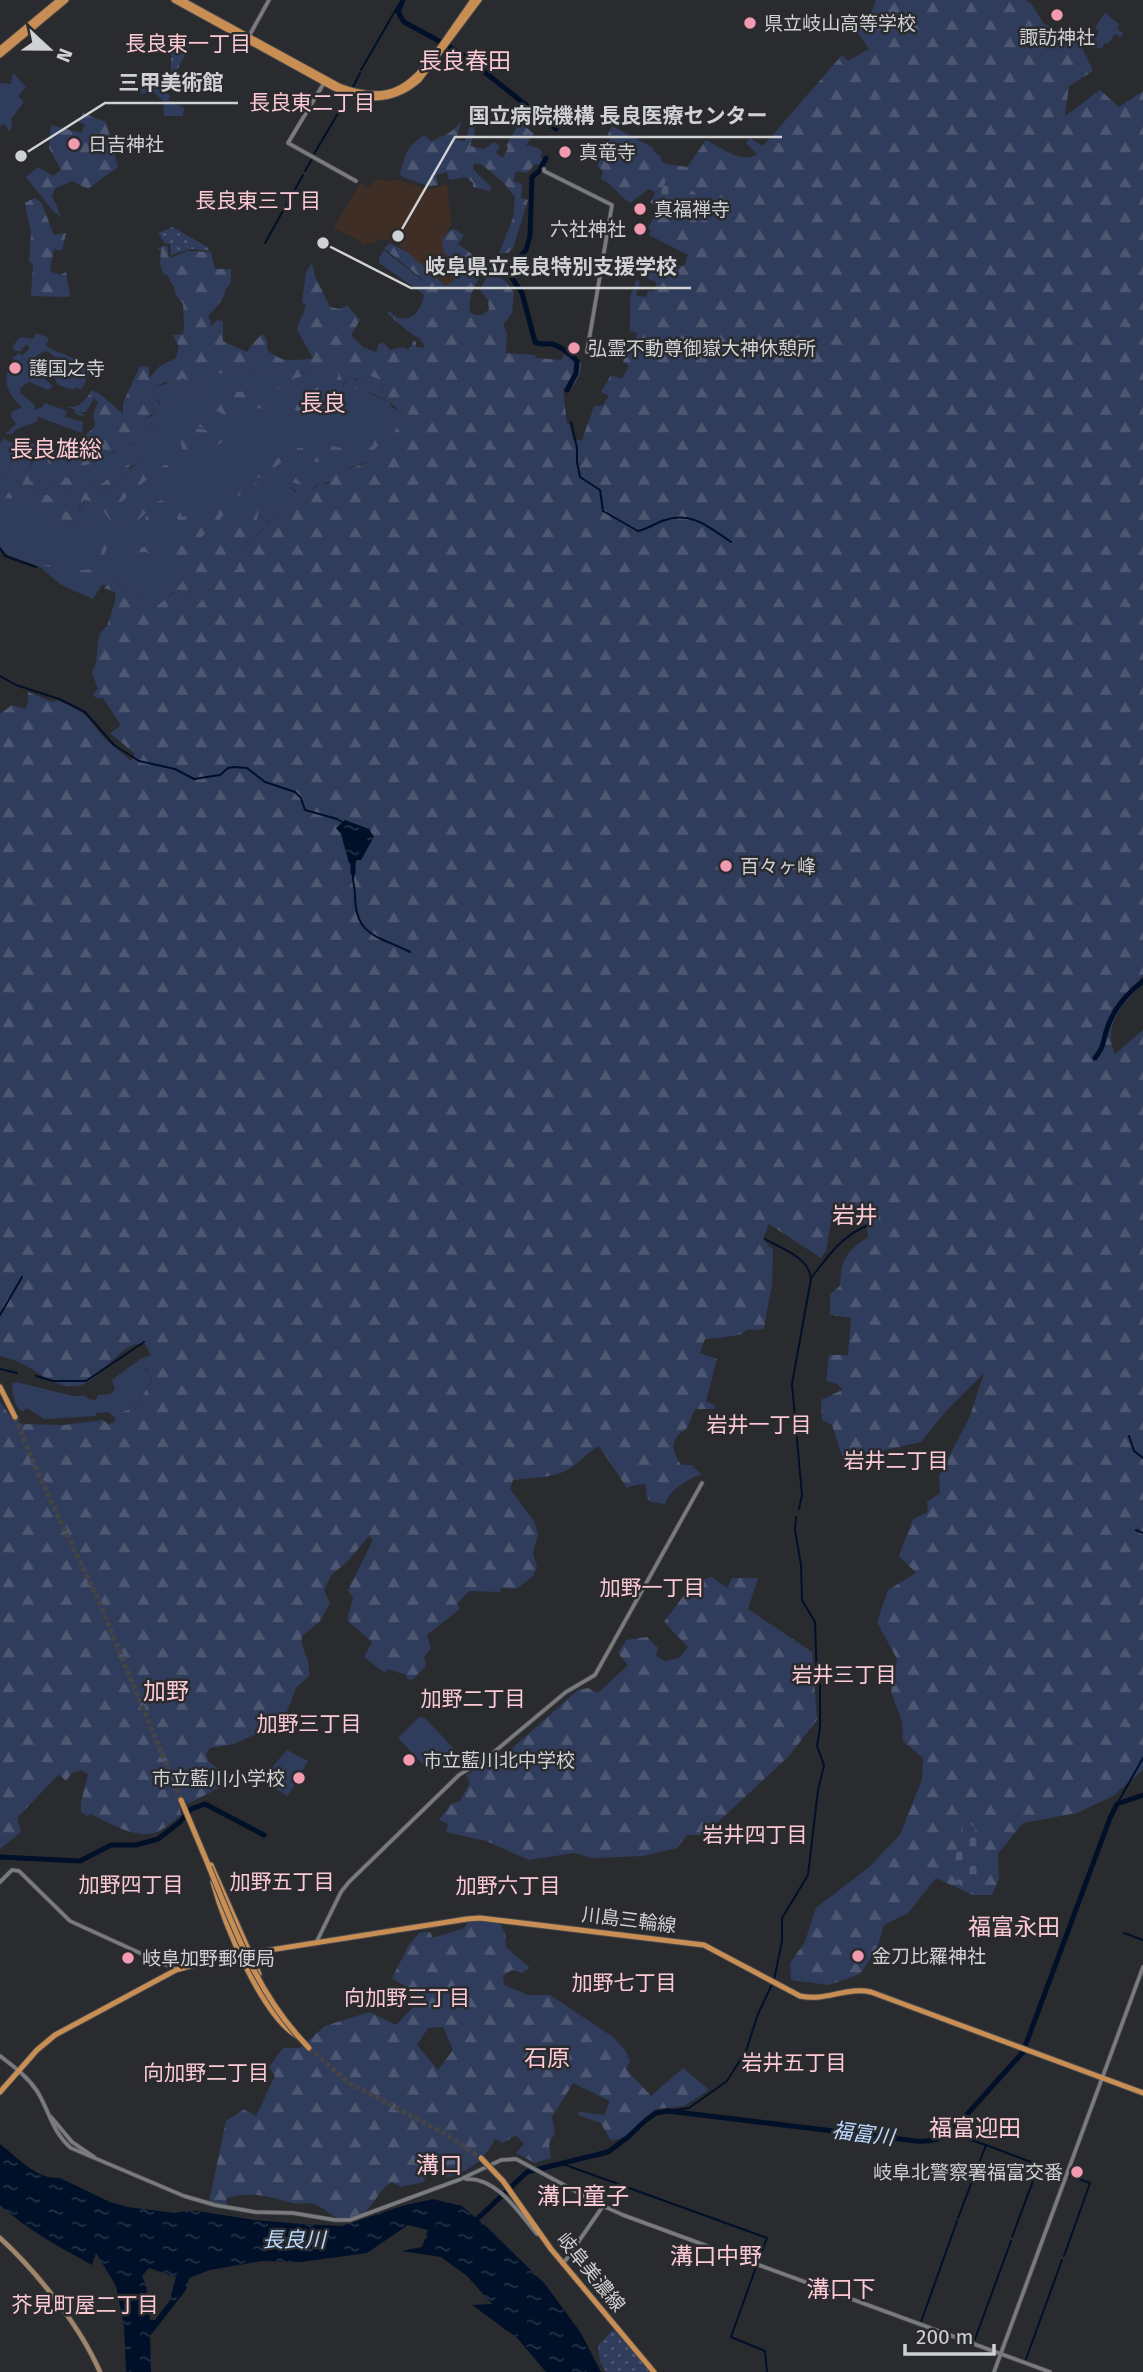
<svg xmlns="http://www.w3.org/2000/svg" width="1143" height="2372" font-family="'Fira Sans','Noto Sans JP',sans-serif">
	<defs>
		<pattern id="forest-firs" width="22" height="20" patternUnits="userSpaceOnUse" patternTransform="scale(1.75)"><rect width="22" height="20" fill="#303c5c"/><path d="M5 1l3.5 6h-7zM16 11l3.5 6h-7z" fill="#4d5772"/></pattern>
		<pattern id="cemetery-stones" width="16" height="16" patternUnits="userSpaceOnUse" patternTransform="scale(1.75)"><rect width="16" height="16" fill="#303c5c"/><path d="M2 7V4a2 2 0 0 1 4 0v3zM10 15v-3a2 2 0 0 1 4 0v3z" fill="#4d5772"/></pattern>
		<pattern id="park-dots" width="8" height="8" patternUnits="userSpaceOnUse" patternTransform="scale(1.75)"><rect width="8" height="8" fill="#303c5c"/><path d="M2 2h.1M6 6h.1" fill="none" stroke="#4d5772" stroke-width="1.8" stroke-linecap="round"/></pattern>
		<pattern id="water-ripples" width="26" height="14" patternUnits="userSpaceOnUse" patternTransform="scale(1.75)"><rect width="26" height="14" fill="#001028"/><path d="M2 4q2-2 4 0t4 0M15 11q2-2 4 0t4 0" fill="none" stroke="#243246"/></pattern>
	</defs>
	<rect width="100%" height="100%" fill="#2a2b2e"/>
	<polygon fill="#3f2e25" points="376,179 388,181 399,180 429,190 447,184 451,224 442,241 451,259 454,280 446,287 396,243 384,239 363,245 359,240 333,228 361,183 368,188"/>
	<g fill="#303c5c">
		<polygon points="1105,13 1119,24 1117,29 1123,33 1121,37 1115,34 1108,44 1105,43 1102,48 1091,47 1099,31 1095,28"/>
		<polygon points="13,73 26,87 18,96 24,102 11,119 12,125 10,132 5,124 0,126 0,83 11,84"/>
		<polygon points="159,84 170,96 168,100 184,108 183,116 164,116 163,101 154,92 141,94 140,87"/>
		<polygon points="384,250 422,280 425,286 425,295 379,263 379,258"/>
		<path d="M36 333 49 338 46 346 49 348 92 366 82 389 75 388 73 390 58 385 55 379 50 375 58 359 47 351 37 355 29 368 33 371 34 378 45 379 53 386 48 390 29 382 21 387 20 393 35 405 34 410 41 408 45 403 67 411 65 417 83 422 82 433 38 417V414L37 421C29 427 18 425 12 434H5L16 424 11 417 12 412 22 407C8 394 3 384 9 366L15 368 18 362 12 358 19 353 22 356 30 348 26 344 21 351H15L12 347 20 337 33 339Z"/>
		<path d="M328 363 337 371 338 376 336 381 325 390 329 392 344 385 348 377 355 381 359 378 366 380 372 376 381 380 380 387 384 392 382 394 352 384 353 386 389 402 392 407 402 412V419L399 422 393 435H390L388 439H379L372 450 379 446 380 452 371 461 351 467 328 479 330 482 318 484 310 491H305L303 488 290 487 296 493 289 508 286 507 280 515 274 516 250 543 244 542 246 551 237 566 238 569 218 583H215L196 607 188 601 193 583 191 574 160 605 152 608 149 604 145 606 139 598 115 580 108 586 102 585 93 599 61 585 40 567 8 555 0 548V461L7 455 15 457 17 463 4 480V497L21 499 43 506 65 521 87 528 56 505 48 495 41 493 37 495 22 489 17 485 20 484 44 490C58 481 71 490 81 500L79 511 81 509 85 499 94 501 91 494 107 493 112 488 111 484 119 485 126 477 127 468H131L137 463 139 464 144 453 98 486C85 485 76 479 65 477 52 476 43 482 30 481L26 469 28 467 30 468 35 457 48 458 49 464 63 462 70 465 73 462 89 463C102 456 116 452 131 445L133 442C143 443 142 437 146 430L156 428 157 425 152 423 147 426 142 425 141 422 146 418 150 417 161 405 154 396 153 388 182 378 189 383V389L185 394 194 392 201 384 204 386 206 378 209 375 244 370 269 371 288 378 301 372 308 375 318 368 319 365Z"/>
		<path d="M151 1355 145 1369 151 1376V1380C143 1395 134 1413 115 1412V1418L108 1412 96 1413V1416L44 1419 27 1408 22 1412C14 1405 12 1393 12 1383L16 1382 73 1396H86L88 1399 96 1400 98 1395 110 1394 115 1390 112 1380 140 1359Z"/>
		<polygon points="419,1717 425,1718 456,1751 430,1772 398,1738"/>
		<polygon points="287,1750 308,1761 288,1796 261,1780"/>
	</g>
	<g fill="url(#forest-firs)" fill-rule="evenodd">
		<path d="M876 0H1025L1031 3 1043 23 1079 41 1093 71 1069 86 1065 116 1100 90 1119 107 1143 91V975L1139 979 1142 985C1122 1004 1102 1026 1115 1054L1143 1030V1770L1113 1796 1077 1813 1023 1823 998 1854 999 1879 992 1895H973L936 1878 908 1913 884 1925 877 1949 860 1974 829 1985 791 1980 790 1963 805 1942 816 1908 868 1868 900 1835 922 1779 923 1758 903 1741 902 1721 891 1692 897 1659 877 1622 888 1590 916 1573 899 1556 913 1519 928 1512 927 1502 940 1493 939 1476 970 1416 984 1373 946 1411 921 1442 849 1458 842 1456 832 1425 822 1420 821 1400 842 1390 838 1384 826 1381 829 1355H848L851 1318 830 1315V1294L840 1286C841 1259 846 1252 868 1237L867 1224 832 1216 826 1251 821 1258 769 1224 763 1239 773 1250 772 1284 764 1328C757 1331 754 1329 747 1330 744 1331 742 1335 738 1335 727 1337 717 1338 705 1339L700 1353 717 1359 706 1401 716 1406 714 1409H695L687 1428C669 1440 671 1449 681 1465H692L701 1474C688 1479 669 1490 665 1504L651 1502 648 1499 645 1484 635 1485 627 1488 599 1446C586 1453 577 1466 563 1472 549 1478 529 1478 513 1480L510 1489 534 1521 538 1535 533 1553 537 1568 533 1576 516 1589 501 1588 500 1592 469 1591 457 1604 460 1609 427 1635 431 1648 424 1657 426 1666 412 1680 407 1679 406 1675 388 1669 385 1673 364 1657 372 1642 347 1620 353 1598 348 1590 373 1540 369 1536 346 1563 332 1574 324 1590 330 1603 320 1621 302 1636C300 1652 311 1656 309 1676L296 1688 283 1722 234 1744 210 1748 206 1753 208 1761 229 1777 226 1784 188 1804 186 1801 179 1804 181 1815C174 1820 166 1828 157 1832 137 1840 109 1823 91 1814L87 1816 81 1812V1802L88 1774 81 1770 72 1773 66 1781 59 1774 17 1818 21 1832 0 1849V1402L11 1417 21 1424 64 1425 103 1420 108 1424 115 1422V1412C134 1414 145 1393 152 1378L145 1367 151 1355 145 1344C119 1340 102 1382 77 1386 56 1389 38 1371 21 1363 15 1360 7 1358 0 1356V714L12 705 25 709 28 703V692L52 702 58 700 77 709 87 717 104 738 131 761 135 754 110 733 119 727 120 724 103 698H96L93 694 98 689 92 672C102 658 91 637 107 626L115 601V592L104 588 115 580 139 598 140 601 144 602 145 606 149 604 154 608 171 595 187 576 184 575 181 566 168 561 165 557 160 558 145 552 120 554V552C140 546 159 548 178 538 208 522 227 493 259 481L234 499 219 521 192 546 193 561 187 575H192L193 583 188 601 196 607 215 583 237 569V566L246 551 245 545 242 544 243 542 250 543 264 528V525L268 524 274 516 280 515 286 507 289 508 296 491 289 486 280 493 287 485 302 487 304 490 307 486 306 490 310 491 321 483 327 484 330 482 327 480C341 470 356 467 371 461L375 455 379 454 380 447 378 446C366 458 355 454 342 461L308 462 293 471 295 477 302 485 291 482 285 484 291 478 297 448 332 446 349 450 361 446 366 447 370 446 371 448 376 437 388 439 387 434 393 435 399 422 402 419V412C396 409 394 405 389 402 381 396 355 387 346 387L348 384H354L382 394 384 392 379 384 381 380 371 376 366 380 359 378 348 381 347 378C340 394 329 390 315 391L314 387 310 390 309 387 318 385 321 390 324 386 327 387 336 381 338 376 337 371 328 363 321 367 319 365 317 369 308 375 303 372 299 373 306 375 293 379 288 385 276 390 287 379 283 381 277 374 269 371 244 370 209 375 206 378 205 385H201L194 392 182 395 189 389V383L182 378 175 383 165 382 153 388 154 396 161 407 141 422 142 425 147 426 152 423 157 425V427L146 430 141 441 133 442 125 449 112 452 107 457H96L93 464 77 466 73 463 68 465 63 462 49 464 47 458C38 457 30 458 30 469L28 467 26 469 30 481C43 482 51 475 65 477 77 479 85 485 98 486L144 453 143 461 127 468 126 477 119 485 111 484 112 488 107 493 91 494 96 502 84 500 79 513 81 500C71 490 58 481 44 490L20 484 18 485 22 489 37 495 41 493 48 495 78 522 85 524 86 529 58 518 43 506 21 499 4 498 3 482 16 463 14 457 10 455 0 461V444L3 438 10 442 28 444 25 439 26 438C39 452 67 455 80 442 85 437 89 431 95 426L93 414 98 402 94 398 86 412H78L85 415 82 416 77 415 74 409 57 405C75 411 83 405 92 390L100 394 123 414V403L140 366 149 367V378L160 366 176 358 179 347 173 335 183 334 184 323 183 304 176 295 174 287 167 275H164L160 264 161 250 157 249 164 245 168 247V255L171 258 187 251 211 252 215 269H231V282L226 289 223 298 208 317 211 322 210 327 217 320 223 321V341L247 352C250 347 258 337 263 334L267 341V348L269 352C273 353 276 357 280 358 287 362 310 359 313 358L297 330C298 322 304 315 306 305L302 302 306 272 312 263 315 276 330 307 340 309 347 305 360 320 351 335 363 347 376 352 379 344 384 343 390 350 403 347 408 349 412 345 413 341 416 342V347L425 348 423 343 420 342 421 339C406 332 398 322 387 313L389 311C392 313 395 317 399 318 419 323 429 294 422 279L384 248 390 243 407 252 446 286 454 280 447 267 450 259 444 252 442 240 448 232 454 229 464 235 458 244 476 257 485 267C479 280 465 297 471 313 479 317 484 316 489 309L488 300 480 290 493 264 496 265V274L505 281 514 293 512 313 503 325 507 333 506 353 535 355 536 358 561 360 564 354 574 362 582 363 580 374 574 385 563 389 567 423 570 425 573 440H582L594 406 603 405 609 396 601 392 611 375 622 379 629 366 623 362 631 340H636L637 333 630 331V297L636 280 640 281 636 296 646 297 648 291H654L657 283 647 278 650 270 660 271 662 265 673 270 677 266H684L688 255 649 235 651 230 648 228 655 215 667 220 670 202 680 204 699 202 691 190C687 198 679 197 671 194L672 179 662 189 654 191 649 189 630 203C618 195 613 184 601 179L603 171 597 166 611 138 607 136 612 126 654 148 653 151 661 157V161L667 164 687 167 706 140C720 147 743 165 757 154L746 143 750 138 763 146 842 55 848 61 869 49 851 23 858 17 866 21 871 13Z"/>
		<polygon points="83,113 106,122 118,167 88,189 72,181 56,188 52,195 61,217 54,212 26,177 38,167 53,176 61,170 49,148 51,125 81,133 85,125 79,122"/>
		<path d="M513 116 534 134 526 145 539 148 542 152 540 157 544 160 542 165 535 164 527 173 516 171 513 181 522 184 521 198 528 200 513 248 508 253H499L513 218 515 197 504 183 481 164H474L473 169 491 187 490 191 473 187V183L466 177 449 180 447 172 436 175 438 185 429 186 402 177 400 174C406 154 406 146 425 135L431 142C440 136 455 133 459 122L461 123 456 140 465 141 470 126 475 127 474 136 470 146 484 149 494 142 500 146 496 153 503 158 508 148 506 145 517 127 508 120Z"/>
		<polygon points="34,198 41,202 54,235 66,233 62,251 54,249 50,271 60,275 66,272 70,297 31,296 33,264 29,262 31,234 25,203"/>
		<path d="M303 387H307L309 394 298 393 295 397V400L313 408H309V411H297L286 402 285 408 276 409 243 408C233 417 230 418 217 411L201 421 200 424 204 428 183 423 186 420 194 422 192 417 188 418 190 415C204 412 214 399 227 398L231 392 259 391 270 389 273 391 261 397 274 401 289 397 290 394H293Z"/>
		<path d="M182 425 189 428 190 427 228 434 259 433 255 438 250 434 220 443 209 452 193 457 183 471 171 473 168 470 163 474 154 473 138 487 130 488 125 499 109 510 115 519 121 521 146 506 162 500 167 506H162L168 508 146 521 145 517 160 506C149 508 136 520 132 531L128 526 117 528C107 519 102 507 92 496L105 495 111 502 122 492V485C129 481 137 475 144 472 152 470 157 473 164 465L178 464 185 461 187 450 182 449 181 441 174 447 170 445 168 449 166 446 162 450 154 448 148 450C160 441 177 443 182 425Z"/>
		<polygon points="288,445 290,451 287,455 287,460 282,453 284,460 262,478 259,477 231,493 183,532 177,535 181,526 172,509 181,513 182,517 186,516 188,525 232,489 239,476 242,476 242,481 247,473 252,470 249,467 254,468 261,461 275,461 282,453 282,449 287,454"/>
		<path d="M270 484 262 498 257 519 260 522 251 534 238 540 215 569 206 589 191 602C190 595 194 591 194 584 195 575 193 567 195 558L203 561 211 554 213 549H216V546L228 532 244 521 253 502Z"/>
		<path d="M108 538 109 542C104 554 100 572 87 576L42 565 9 552C18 551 24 560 32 557L37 562 40 560 46 565H50L45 552 43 554 35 550 38 547 53 553 56 558 65 559 73 571 95 569 94 563 98 560 102 552 99 543 105 544Z"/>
		<polygon points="712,1577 727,1588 732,1578 758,1578 748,1609 812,1652 817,1720 788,1757 704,1835 687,1835 677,1848 643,1856 592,1858 574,1853 529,1860 486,1841 446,1832 448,1824 439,1820 451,1804 460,1801 470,1782 466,1775 486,1764 491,1767 578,1690 588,1688 598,1693 628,1665 618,1653 626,1640 647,1637 658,1648 656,1656 665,1661 679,1658 688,1647 664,1622 694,1582"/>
		<path d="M482 1919 500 1923 505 1933 506 1947 530 1968 522 1973 512 1970 503 1976 504 1985 528 1995H550L613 2037 625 2050 630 2061 626 2069 651 2096 683 2068 709 2090 684 2106 655 2109 625 2137 611 2141 601 2123 578 2115 579 2112 604 2115 610 2101 573 2083 552 2117 555 2134C546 2146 550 2144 551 2158L535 2163 516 2153 524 2144 516 2135 503 2143 495 2139C484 2160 469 2172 446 2178L441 2174 439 2159 431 2162 424 2182 401 2187 392 2182C376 2191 375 2208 358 2216 336 2227 330 2209 313 2204 308 2202 302 2204 297 2204 269 2198 257 2190 227 2198L226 2206 209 2202 226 2121 245 2109 256 2116 275 2076 269 2067 283 2048H300L325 2026 369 2012 396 2025 423 1997 392 1978 409 1945 419 1933 430 1932 433 1938 464 1928 468 1922ZM443 2027 453 2050 438 2070 417 2045 428 2028Z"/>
	</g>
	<g fill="url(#cemetery-stones)">
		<path d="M672 178V194C679 197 687 197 692 190L698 196 699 202 707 208 699 227H688L678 222 679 204 670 202 667 220 655 215 657 207 650 202 655 195 654 191 662 189 667 179Z"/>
		<path d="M969 1823 975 1828C975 1841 988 1884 971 1887 968 1888 963 1887 960 1885 957 1883 953 1876 949 1872L955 1860 962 1826Z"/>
	</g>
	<g fill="url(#park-dots)">
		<polygon points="175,33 192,42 175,74 171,72 171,55 167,49"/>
		<polygon points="173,227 207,247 210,251 191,249 171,255 170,244 165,244 158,233"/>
		<polygon points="614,2329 651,2372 606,2372 600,2362 598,2345"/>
	</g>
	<g fill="url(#water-ripples)" fill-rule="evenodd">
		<polygon points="345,820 369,829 374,837 361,860 357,860 354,865 349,863 341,834 336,828"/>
		<path d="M0 2144C17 2157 37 2180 60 2178L110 2202 128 2207 174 2213 190 2210 255 2220 302 2224 342 2226 402 2206 433 2199 462 2206 489 2229 545 2284 581 2333 601 2372H546L518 2339 472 2305 492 2304 467 2276 441 2257 401 2251 422 2247 428 2230 408 2225 367 2253 301 2262 261 2261 210 2270 189 2278 186 2290 150 2336 151 2372H126L124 2326 116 2286 96 2253 92 2265C59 2247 28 2230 0 2205ZM149 2268 176 2277 170 2300 155 2320H150L146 2285 142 2276Z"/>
	</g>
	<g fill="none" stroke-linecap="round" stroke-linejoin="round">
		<g stroke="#001028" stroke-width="2">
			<polyline points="361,70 399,4 401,3"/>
			<polyline points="353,87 360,73"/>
			<polyline points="314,154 347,98"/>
			<polyline points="305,171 312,159"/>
			<polyline points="265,243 303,175"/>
			<path d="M571 422 577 448V462L580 477 600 490 603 511 638 531C648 529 655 523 665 520 692 511 710 528 731 542"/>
			<polyline points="0,548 5,556 36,567"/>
			<polyline points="0,676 16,685 59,699 85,712 114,745 139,761 175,769 194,779 220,775 228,768 234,767 247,768 265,782 295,792 301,798 305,810 337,819 344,823"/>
			<path d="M353 873C352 882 355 887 355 895 355 937 379 936 410 952"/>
			<path d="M765 1239C782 1249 809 1257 811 1279L792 1384 802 1495 799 1509"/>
			<path d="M812 1277C828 1256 841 1237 866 1226"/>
			<polyline points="0,1315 22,1277"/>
			<polyline points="0,1369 17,1373"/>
			<polyline points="36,1376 53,1381 86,1381 144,1342"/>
			<polyline points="1129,1436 1134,1451 1143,1458"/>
			<polyline points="1136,1530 1143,1533"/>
			<polyline points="1117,1804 1143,1758"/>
			<polyline points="1124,1933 1143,1940"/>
			<polyline points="668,2111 689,2108 727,2081 746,2051 758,2014 774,1980 782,1941 782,1918 808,1875 818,1790 824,1765 817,1746 820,1728 820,1685 817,1681 815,1622 802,1600 801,1565 795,1530 796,1517"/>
			<polyline points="953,2134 986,2145 958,2218"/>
			<polyline points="986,2145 1039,2165 1012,2237"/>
			<polyline points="560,2163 767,2238 758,2261"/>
			<polyline points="1040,2165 1063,2173"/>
			<polyline points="1064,2256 1090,2183 1070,2176"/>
			<polyline points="756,2267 731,2337 765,2351 767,2372"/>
			<polyline points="921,2322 957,2221"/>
			<polyline points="975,2339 1011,2241"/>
			<polyline points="1026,2359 1062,2260"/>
		</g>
		<g stroke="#001028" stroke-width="5">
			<polyline points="403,0 398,12 404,22 439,41"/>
			<polyline points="450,47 467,58"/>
			<polyline points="477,66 556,129"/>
			<path d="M546 158 539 171 532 177 530 236 526 250 517 260 512 278 522 293 535 342C542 346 545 343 552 344 560 346 572 355 577 361L576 373 567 390"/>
			<polyline points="353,859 353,873"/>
			<path d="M1095 1058C1103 1048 1103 1043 1106 1032 1112 1010 1126 994 1143 981"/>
			<polyline points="0,1857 80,1861 111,1845 136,1845 158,1839 180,1822 191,1809 205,1804 264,1835"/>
			<path d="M473 2223 527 2172 608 2152 628 2137 646 2120 656 2113 668 2111 916 2141C932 2142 940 2140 953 2130L1023 2052 1110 1818 1117 1804 1143 1795"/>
		</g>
		<g stroke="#434447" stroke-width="5" stroke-dasharray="5 2.5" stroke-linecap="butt">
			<polyline points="15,1417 40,1478 97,1597 181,1800"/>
			<polyline points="309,2048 349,2083 444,2133 481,2158"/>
		</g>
		<g stroke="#47484b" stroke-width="5">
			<g id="tertiary">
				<polyline points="248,38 269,0"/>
				<polyline points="324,83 288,143 356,181"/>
				<polyline points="544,169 544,171 612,205 587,352"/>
				<polyline points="0,1882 12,1870 19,1871 70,1921 175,1969"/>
				<polyline points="316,1943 341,1892 349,1882 459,1775 488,1757 566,1692 595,1675 702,1483"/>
				<path d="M0 2056C13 2066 27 2076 37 2091 49 2110 52 2132 71 2148L184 2196 215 2205 255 2212 293 2213 335 2220H350L461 2179 501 2160 516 2159 601 2205 623 2215 1050 2372"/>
				<polyline points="51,2117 72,2142 94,2157"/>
				<path d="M466 2179C497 2177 519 2213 537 2234"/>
				<polyline points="563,2264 603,2206"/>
				<polyline points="994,2372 1143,1967"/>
			</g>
		</g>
		<g stroke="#47484b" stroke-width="6">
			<path id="secondary" d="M0 2238C37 2272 80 2326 100 2372"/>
		</g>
		<g stroke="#47484b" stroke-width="7">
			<g id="primary">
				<path d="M174 0 334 88C364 102 393 103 419 80L479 0"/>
				<path d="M182 0 339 86C388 105 410 89 439 49 450 33 462 16 473 0"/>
				<polyline points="0,49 59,0"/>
				<polyline points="0,55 66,0"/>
				<polyline points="0,1387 15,1417"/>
				<polyline points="181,1800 210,1869"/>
				<polyline points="211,1865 259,1974"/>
				<path d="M213 1882C224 1923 261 2014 297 2036"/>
				<polyline points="299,2037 309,2048"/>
				<path d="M0 2092 37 2050 55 2035 176 1970 219 1958 467 1919 480 1918 704 1945 800 1996C826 2002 847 1986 871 1992L1143 2093"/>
				<polyline points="503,2181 551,2249 654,2372"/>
			</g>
		</g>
		<use href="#tertiary" stroke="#7a7b7f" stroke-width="3.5"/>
		<use href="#secondary" stroke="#a1856a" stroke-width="4.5"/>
		<use href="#primary" stroke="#c88e54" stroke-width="5"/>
		<g stroke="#47484b" stroke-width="7" stroke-linecap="butt">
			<g id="primary-bridge">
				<path d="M209 1867C234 1927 255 1988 299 2037"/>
				<polyline points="481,2158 503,2181"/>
			</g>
		</g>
		<use href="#primary-bridge" stroke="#c88e54" stroke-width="5"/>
	</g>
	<g fill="#f19ab0" stroke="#2a2b2e" stroke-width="2.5">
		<circle cx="1057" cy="15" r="7"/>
		<circle cx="750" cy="23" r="7"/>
		<circle cx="74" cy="144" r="7"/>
		<circle cx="565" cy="152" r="7"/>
		<circle cx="640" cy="209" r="7"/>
		<circle cx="640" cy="229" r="7"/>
		<circle cx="574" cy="348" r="7"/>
		<circle cx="15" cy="368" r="7"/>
		<circle cx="726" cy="866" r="7"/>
		<circle cx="409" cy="1760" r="7"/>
		<circle cx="299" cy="1778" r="7"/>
		<circle cx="858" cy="1956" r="7"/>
		<circle cx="128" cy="1958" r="7"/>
		<circle cx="1077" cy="2172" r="7"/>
	</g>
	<g text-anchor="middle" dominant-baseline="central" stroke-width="5" stroke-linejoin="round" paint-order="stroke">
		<g font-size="19" fill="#d0d1d3" stroke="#2a2b2e" text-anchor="start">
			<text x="764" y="23">県立岐山高等学校</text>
			<text x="1057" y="37" text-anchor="middle">諏訪神社</text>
			<text x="88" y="144">日吉神社</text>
			<text x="579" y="152">真竜寺</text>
			<text x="654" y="209">真福禅寺</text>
			<text x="626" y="229" text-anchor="end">六社神社</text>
			<text x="588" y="348">弘霊不動尊御嶽大神休憩所</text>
			<text x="29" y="368">護国之寺</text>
			<text x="740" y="866">百々ヶ峰</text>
			<text x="423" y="1760">市立藍川北中学校</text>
			<text x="285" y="1778" text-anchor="end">市立藍川小学校</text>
			<text x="872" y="1956">金刀比羅神社</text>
			<text x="142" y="1958">岐阜加野郵便局</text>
			<text x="1063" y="2172" text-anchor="end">岐阜北警察署福富交番</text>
		</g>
		<g font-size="19" fill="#d0d1d3" stroke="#2a2b2e">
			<text transform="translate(629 1920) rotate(7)">川島三輪線</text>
			<text transform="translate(591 2272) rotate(51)">岐阜美濃線</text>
		</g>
		<g font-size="21" fill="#fcc9d4" stroke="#2a2b2e">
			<text x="188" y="44">長良東一丁目</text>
			<text x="312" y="103">長良東二丁目</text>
			<text x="258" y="201">長良東三丁目</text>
			<text x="759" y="1425">岩井一丁目</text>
			<text x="896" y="1461">岩井二丁目</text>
			<text x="652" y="1588">加野一丁目</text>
			<text x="844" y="1675">岩井三丁目</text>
			<text x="473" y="1699">加野二丁目</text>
			<text x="309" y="1724">加野三丁目</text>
			<text x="755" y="1835">岩井四丁目</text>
			<text x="282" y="1882">加野五丁目</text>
			<text x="131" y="1885">加野四丁目</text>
			<text x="508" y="1886">加野六丁目</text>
			<text x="624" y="1983">加野七丁目</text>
			<text x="407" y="1998">向加野三丁目</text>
			<text x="794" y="2063">岩井五丁目</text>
			<text x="206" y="2073">向加野二丁目</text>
			<text x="85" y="2305">芥見町屋二丁目</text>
		</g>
		<g font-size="21" font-style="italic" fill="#bad9ff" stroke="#2a2b2e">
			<text transform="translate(863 2134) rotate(7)">福富川</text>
			<text x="294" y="2240">長良川</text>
		</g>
		<g font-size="23" fill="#fcc9d4" stroke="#2a2b2e">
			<text x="465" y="61">長良春田</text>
			<text x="323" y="403">長良</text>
			<text x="56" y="449">長良雄総</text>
			<text x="855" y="1215">岩井</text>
			<text x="166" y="1691">加野</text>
			<text x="1014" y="1927">福富永田</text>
			<text x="547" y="2058">石原</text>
			<text x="975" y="2128">福富迎田</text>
			<text x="439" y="2165">溝口</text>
			<text x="583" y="2196">溝口童子</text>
			<text x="716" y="2256">溝口中野</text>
			<text x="841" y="2289">溝口下</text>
		</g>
	</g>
	<path fill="none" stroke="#d0d1d3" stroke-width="2.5" d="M21 156L105 103H238M398 236L455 137H782M323 243L411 288H691"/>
	<g fill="#d0d1d3" stroke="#2a2b2e" stroke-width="2.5">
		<circle cx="21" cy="156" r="7"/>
		<circle cx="398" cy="236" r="7"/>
		<circle cx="323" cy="243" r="7"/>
	</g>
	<g font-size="21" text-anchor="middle" font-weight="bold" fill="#d0d1d3" stroke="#2a2b2e" stroke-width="5" stroke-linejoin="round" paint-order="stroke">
		<text x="171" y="90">三甲美術館</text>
		<text x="618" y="123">国立病院機構 長良医療センター</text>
		<text x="551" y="274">岐阜県立長良特別支援学校</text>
	</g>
	<g transform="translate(49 49) rotate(112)" stroke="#2a2b2e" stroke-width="5" paint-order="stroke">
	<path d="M0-5L12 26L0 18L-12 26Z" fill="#d0d1d3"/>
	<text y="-10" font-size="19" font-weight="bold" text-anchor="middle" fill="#d0d1d3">N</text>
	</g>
	<path d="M905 2344v10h89v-10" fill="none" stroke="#d0d1d3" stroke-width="3.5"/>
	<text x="916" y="2344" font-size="21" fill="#d0d1d3" stroke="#2a2b2e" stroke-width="5" paint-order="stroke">200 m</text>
</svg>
